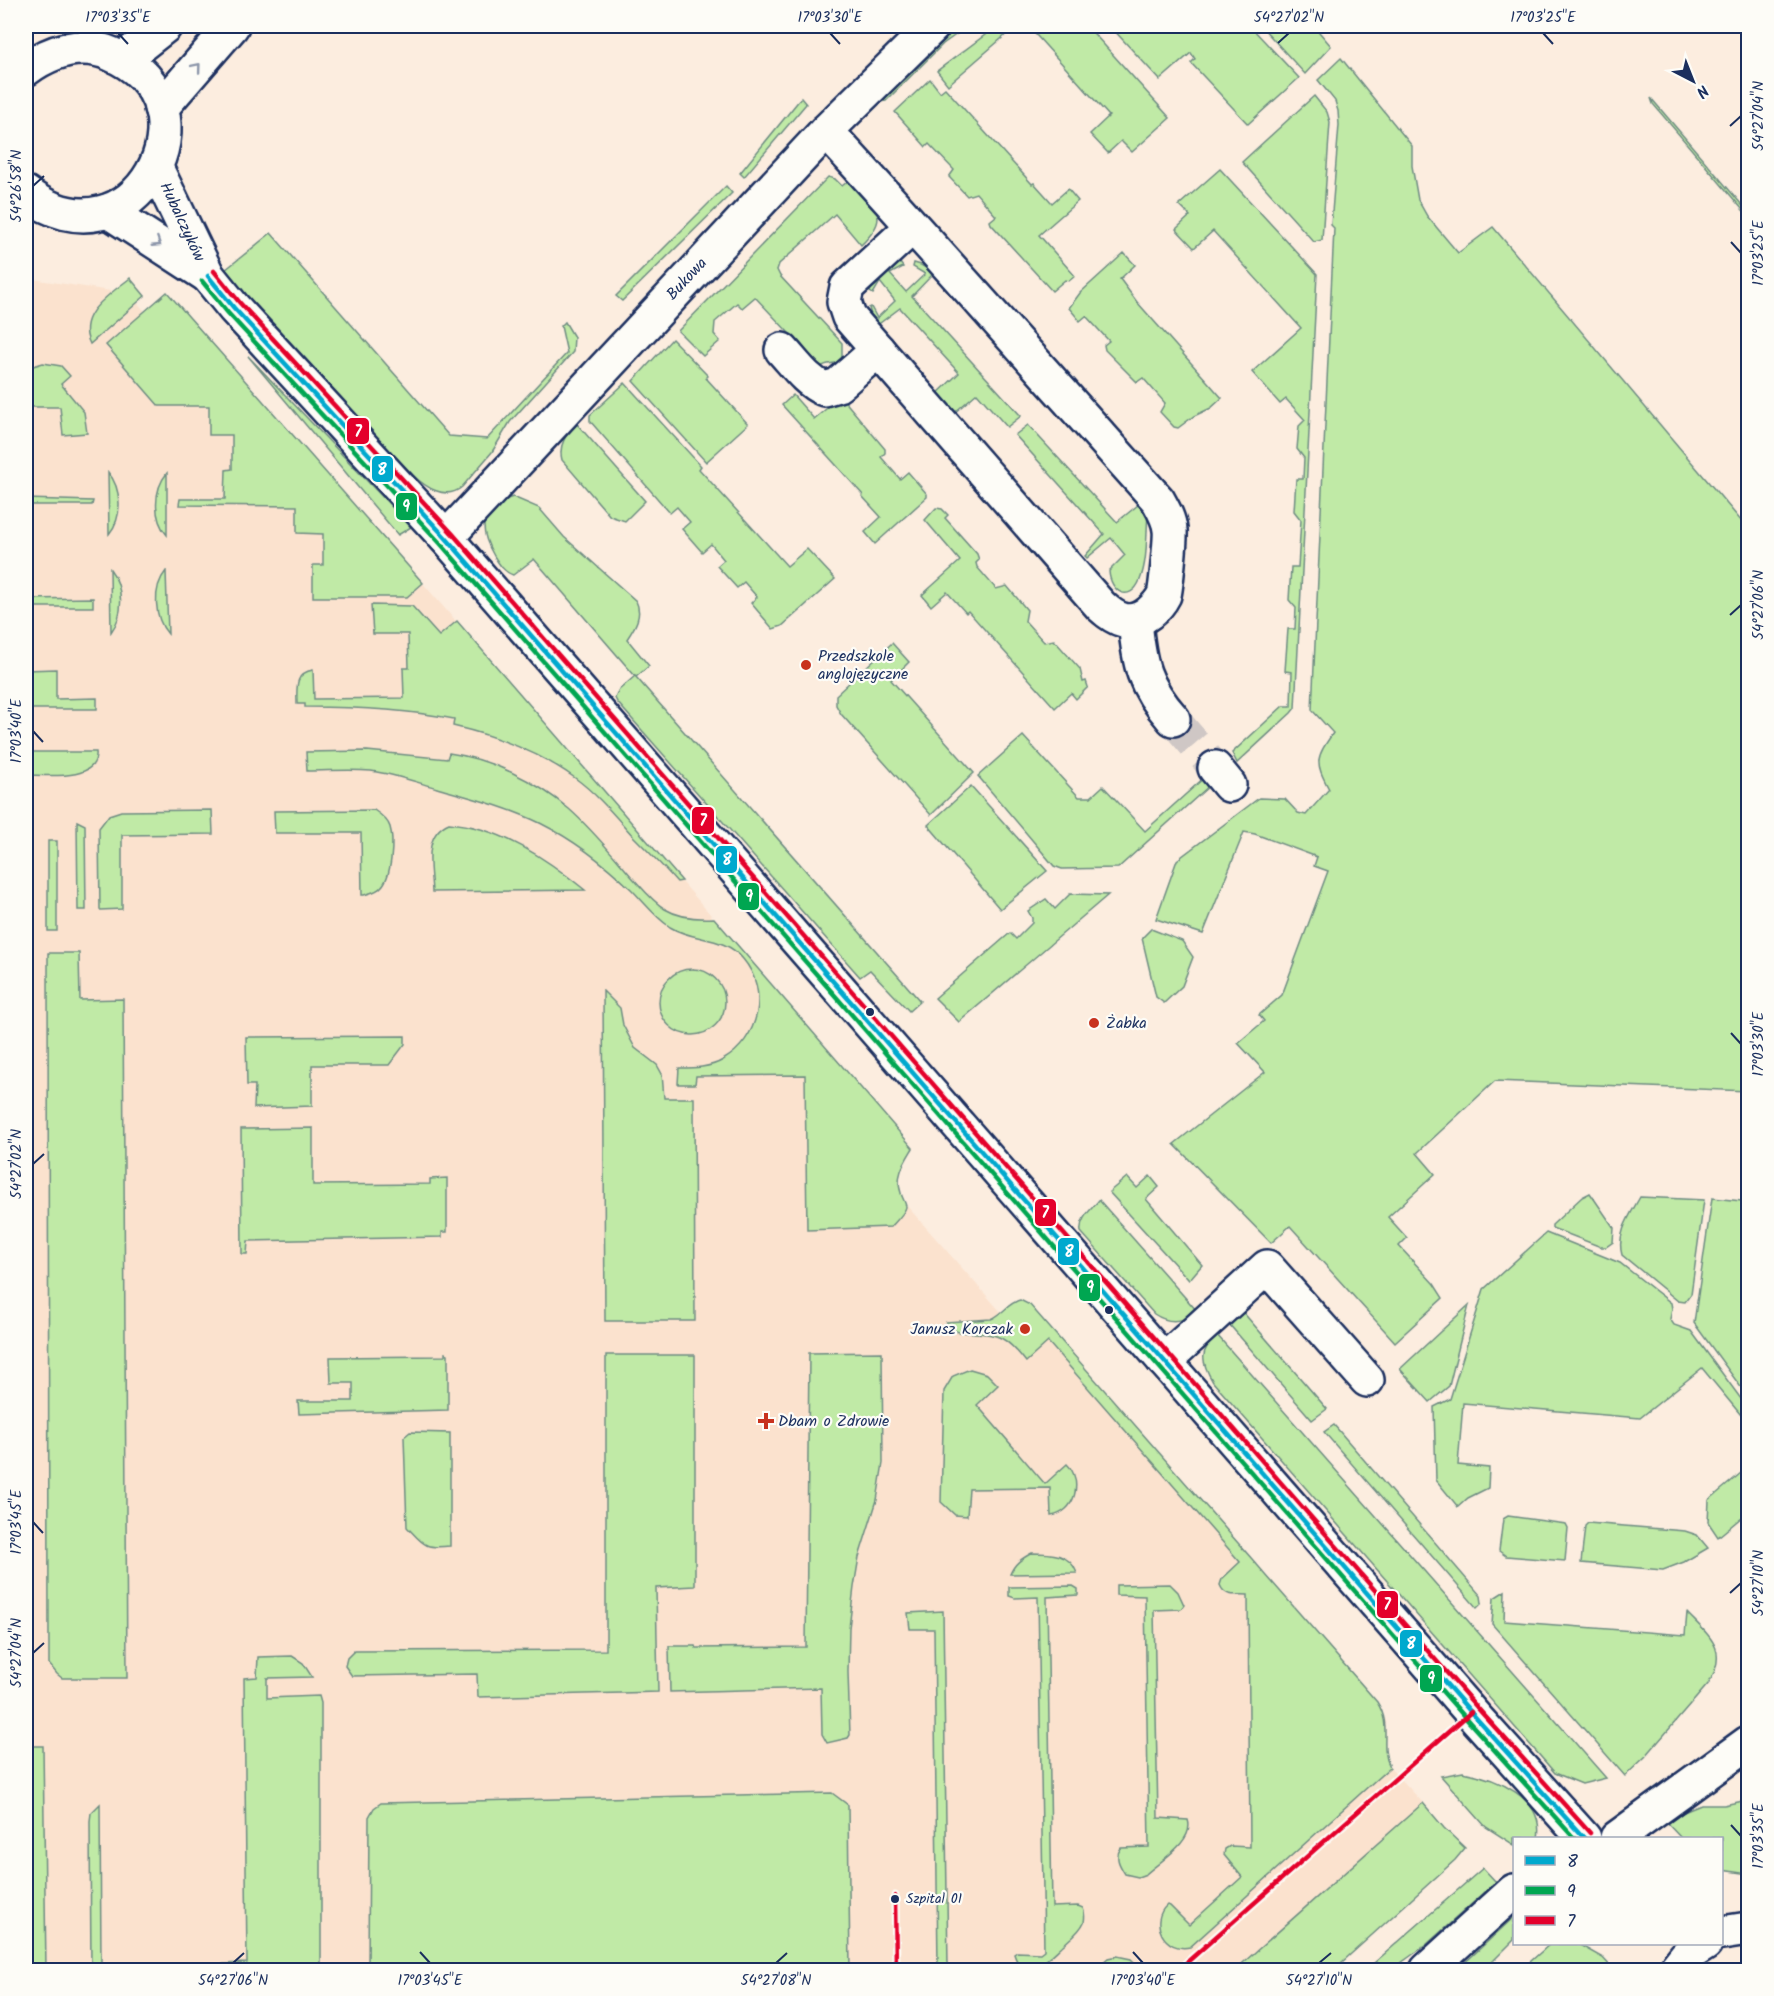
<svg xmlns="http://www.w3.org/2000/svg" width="1774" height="1996" font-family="Kalam,sans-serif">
	<rect width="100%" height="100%" fill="#fceddf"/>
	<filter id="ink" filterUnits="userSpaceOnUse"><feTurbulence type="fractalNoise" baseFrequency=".0167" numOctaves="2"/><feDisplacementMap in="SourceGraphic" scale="12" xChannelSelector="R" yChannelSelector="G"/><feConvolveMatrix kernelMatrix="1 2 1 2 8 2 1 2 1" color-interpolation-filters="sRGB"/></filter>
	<g filter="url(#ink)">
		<polygon fill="#fbe2ce" points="26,278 130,294 363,564 388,543 913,1148 902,1166 899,1177 898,1185 906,1205 1001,1312 1014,1302 1020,1300 1030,1305 1377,1703 1386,1721 1385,1758 1390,1767 1423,1803 1235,1970 26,1970"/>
		<g fill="#c0eaa6" stroke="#6e8c82" stroke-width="1.5">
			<polygon points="959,26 968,26 943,44 886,101 878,102 936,44"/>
			<polygon points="997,26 1016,26 948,85 937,71"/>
			<polygon points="1028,26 1087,26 1170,118 1132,152 1121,141 1108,153 1090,134 1109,116"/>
			<polygon points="1110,26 1250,26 1299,78 1248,124 1191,63 1195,59 1191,53 1160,80"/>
			<polygon points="1261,26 1314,26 1331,46 1305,74"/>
			<path d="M1341 58 1412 146V166L1418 200 1427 216 1458 253 1493 227 1748 529V1091L1495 1081 1417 1153 1435 1174 1388 1217 1407 1238 1399 1246 1434 1284 1443 1298 1395 1342 1290 1226 1271 1243 1174 1144 1265 1072 1238 1043 1264 1021 1259 1015 1282 995 1328 871 1314 866 1317 857 1255 834 1244 832 1203 934 1156 919 1177 860 1259 798 1285 799 1298 813 1306 815 1329 789C1314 761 1316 758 1333 733L1312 710 1334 228 1331 225 1339 125 1338 111 1335 101 1318 80Z"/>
			<polygon points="930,79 940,92 945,88 1032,184 1034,183 1052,203 1068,189 1078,201 1039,235 1075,276 1069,281 1065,280 1052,291 991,224 990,221 996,216 976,193 967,196 949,177 954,170 929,144 926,147 895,112"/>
			<polygon points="1314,96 1327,112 1330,122 1322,240 1314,242 1242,162"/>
			<polygon points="801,98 806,104 744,177 740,173"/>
			<polygon points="1651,98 1748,212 1748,216 1653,104"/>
			<polygon points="1220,169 1317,274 1295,708 1291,713 1237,763 1232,753 1283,706 1291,706 1292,672 1285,671 1288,629 1295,629 1296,608 1289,600 1291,567 1298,567 1301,520 1294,511 1296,479 1303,479 1304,458 1297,449 1299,426 1305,420 1286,399 1280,404 1252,372 1301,328 1213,231 1194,248 1176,229 1190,216 1179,205"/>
			<path d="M828 177 835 179 842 186 848 181C873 208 894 213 861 245L835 214 779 264 777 270 780 276 842 343V360C835 365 827 362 821 367L755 297 742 308 737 303 715 322 714 334 720 341 703 356 678 331Z"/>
			<polygon points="726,186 732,193 622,301 616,296"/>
			<path d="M271 233 449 436 487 439 567 353 561 326 565 322 574 337 573 352 510 422 492 452 462 487C446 501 425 487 413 475L220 274Z"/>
			<polygon points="1124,253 1135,265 1120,279 1137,302 1222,398 1211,408 1194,416 1178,428 1174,427 1160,412 1165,403 1143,378 1137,382 1105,350 1104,345 1109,341 1086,316 1080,321 1069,308 1080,293"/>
			<path d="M900 263 903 267 890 274 906 292 925 274 913 267 914 263 921 265 934 273 912 296 1021 416 1007 427 977 393 953 414 936 395 959 373 900 308 876 326 873 322 869 308 871 307 877 318 895 301 880 282 873 294 870 292C874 276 885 268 900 263Z"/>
			<path d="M130 278 145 296 90 344C75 314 111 294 130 278Z"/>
			<polygon points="167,292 423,583 407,597 313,597 313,565 323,565 323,534 297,533 297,506 179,505 180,499 225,499 226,470 232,469 232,435 209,435 209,406 159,406 106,345"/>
			<polygon points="672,339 708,376 706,378 748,424 706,462 633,381"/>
			<polygon points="248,356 411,527 398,535"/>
			<polygon points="43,363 61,366 70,376 61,384 84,412 87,433 63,435 60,407 26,407 26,371 30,367"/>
			<polygon points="625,383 701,466 699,469 787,566 807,549 835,579 782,626 773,629 751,603 757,597 744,582 737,588 717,566 724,560 711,544 702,552 682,529 690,522 677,507 670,513 590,421 590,415"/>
			<polygon points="793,395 814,419 838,399 843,399 885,449 885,453 881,457 900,479 908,472 927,494 927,497 875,544 865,532 881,517 862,496 863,495 782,405"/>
			<path d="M577 424 645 501 625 521 610 516 562 460C558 445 566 434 577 424Z"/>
			<path d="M1028 425 1117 522 1138 505 1142 506 1148 514C1146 535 1148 560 1140 580 1130 604 1110 592 1109 571L1125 555 1111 538 1087 558 1085 556 1104 534 1015 435Z"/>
			<path d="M108 472C122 489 123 517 109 534Z"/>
			<path d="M167 473V535C153 519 153 490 167 473Z"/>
			<path d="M513 497 539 508 564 537 636 601C643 615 635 627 627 639L649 666 636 677 920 1001 909 1011 870 970 860 977 617 702 615 698 619 690 635 676 534 559 513 575C504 572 499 564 494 556 478 528 479 507 513 497Z"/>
			<polygon points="26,499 93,501 92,505 26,505"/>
			<polygon points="936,508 942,509 948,515 945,518 977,554 979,560 976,563 977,567 996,589 1007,586 1027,610 1025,621 1044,642 1054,640 1080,669 1083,682 1086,681 1088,687 1076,699 1071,693 1055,708 968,611 966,613 947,592 931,606 922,595 960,561 925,520"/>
			<path d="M110 569C124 587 124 615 111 632Z"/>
			<path d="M166 571 168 634C154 618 152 588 166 571Z"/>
			<polygon points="93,598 93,607 26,607 26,599"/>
			<path d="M371 605 412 606 439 636 457 621 682 881 677 882C663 866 648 851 633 836 615 816 597 794 575 778 539 752 496 736 453 726L454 719C405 709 355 707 305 707V704H297C297 688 294 673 313 670L314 699 404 698 403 668H409L408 634H373Z"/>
			<polygon points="892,643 909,662 891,680 974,773 931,815 841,714 836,705 836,695"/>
			<polygon points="56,669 56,699 97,698 97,709 26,709 26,670"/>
			<polygon points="1023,736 1079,797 1091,797 1103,786 1145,831 1206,776 1210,785 1118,868 1062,869 1054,866 978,776"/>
			<path d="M367 751 447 759 449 753C491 759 536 781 569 809 592 829 612 854 632 877 642 888 652 901 665 909 680 918 697 919 714 918L913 1148C904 1163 895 1176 901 1193 902 1198 906 1203 906 1207 905 1213 895 1222 891 1227L807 1230 805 1075 696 1076 695 1084H678L679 1068C694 1068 710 1068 723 1060 759 1039 770 991 743 959 724 935 694 942 670 927 655 917 644 902 631 889 605 864 572 839 540 823 507 807 472 798 437 788 416 782 393 774 371 771 350 769 328 771 307 771L306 752Z"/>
			<path d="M26 752H96C99 782 45 775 26 775Z"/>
			<polygon points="971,786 1047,871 1000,909 928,825"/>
			<polygon points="212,810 213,834 122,835 122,909 100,910 99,828 109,815 121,811"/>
			<path d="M374 810C380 814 388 820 390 827 394 840 392 877 381 887 377 892 370 893 364 895H362L361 833H275L274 811Z"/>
			<polygon points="77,821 85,825 86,910 78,910"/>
			<path d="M449 823C500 827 547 859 585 890L432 892C431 867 422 835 449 823Z"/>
			<rect x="48" y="841" width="9" height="90"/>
			<polygon points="1070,894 1108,895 959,1022 935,998 1010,933 1016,939 1032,923 1032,918 1028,911 1046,899 1055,909"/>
			<polygon points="1151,929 1182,941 1193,957 1182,986 1164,1003 1156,997 1142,938"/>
			<polygon points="48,953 79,953 80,1000 123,999 127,1678 62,1678 57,1674 49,1664"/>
			<circle cx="692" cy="1002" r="33"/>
			<polygon points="603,991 620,1008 623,1025 635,1048 657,1065 662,1074 664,1098 694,1098 695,1321 605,1321"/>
			<polygon points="405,1036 405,1044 389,1065 312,1065 312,1106 254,1108 255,1085 247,1085 246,1037"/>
			<polygon points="313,1128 313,1185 430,1184 430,1179 447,1178 447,1232 442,1232 442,1237 248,1241 247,1254 242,1254 241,1129"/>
			<polygon points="1150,1176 1159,1187 1146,1199 1202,1265 1189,1280 1109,1192 1127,1177 1137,1188"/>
			<polygon points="1590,1193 1614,1228 1613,1242 1606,1247 1601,1247 1552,1228 1552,1225 1582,1197"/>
			<path d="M1640 1197 1704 1200 1691 1294 1685 1302 1678 1301 1622 1255C1616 1234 1630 1215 1640 1197Z"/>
			<polygon points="1712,1198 1742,1201 1748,1204 1748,1397 1694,1323"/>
			<path d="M1099 1200 1197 1311C1183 1323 1169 1324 1154 1314L1081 1232C1079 1218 1091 1210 1099 1200Z"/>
			<polygon points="1546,1233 1620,1263 1671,1303 1672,1309 1670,1319 1674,1325 1691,1331 1747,1407 1748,1417 1741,1415 1702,1368 1640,1418 1463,1403 1458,1465 1489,1468 1488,1488 1468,1498 1458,1507 1436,1480 1434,1407 1450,1399 1484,1289"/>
			<path d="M1020 1300 1030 1305 1377 1702C1393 1727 1378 1744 1390 1767L1190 1947C1165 1953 1148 1922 1167 1905L1170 1906 1189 1925 1242 1877 1224 1855 1225 1849 1230 1846 1250 1847 1248 1595C1236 1594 1225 1598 1220 1585L1222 1579 1240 1562 1048 1342 1026 1362C1019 1353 1011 1343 1001 1338 983 1329 958 1337 944 1326L946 1322 991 1319C1002 1315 1008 1303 1020 1300Z"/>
			<polygon points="1469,1305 1449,1386 1430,1402 1400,1369"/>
			<polygon points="1241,1310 1327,1409 1312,1420 1228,1323"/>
			<path d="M1217 1335 1606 1778 1582 1784 1555 1773 1213 1382C1201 1362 1199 1351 1217 1335Z"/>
			<polygon points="882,1352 883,1463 877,1500 859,1557 854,1587 849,1628 848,1672 850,1735 848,1738 827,1743 822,1734 821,1688 670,1692 669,1646 696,1646 696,1648 806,1647 809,1353"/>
			<polygon points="445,1353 448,1354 448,1410 299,1414 298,1401 353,1401 353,1383 331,1383 330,1357 445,1356"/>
			<polygon points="606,1355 695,1355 695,1586 656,1588 658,1692 478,1697 477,1674 352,1676 345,1666 347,1658 354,1651 606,1650"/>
			<path d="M970 1369 987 1374 998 1385 977 1405 1045 1484 1067 1464C1084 1481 1075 1513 1051 1516L1050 1488 969 1489 967 1516 955 1515 941 1502 944 1391 953 1376Z"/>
			<polygon points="1334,1425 1481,1596 1482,1603 1477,1608 1324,1432"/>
			<path d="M410 1432 450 1433V1546C424 1549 424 1545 407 1527L404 1437Z"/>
			<polygon points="1748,1467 1748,1512 1718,1537 1708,1522 1709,1500"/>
			<polygon points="1508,1516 1566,1524 1568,1528 1565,1561 1506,1556 1499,1551 1503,1519"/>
			<polygon points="1588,1523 1685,1531 1697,1535 1708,1548 1684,1562 1663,1570 1581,1563 1585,1526"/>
			<path d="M1032 1553C1050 1553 1070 1553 1077 1573L1010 1574C1015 1563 1021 1559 1032 1553Z"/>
			<path d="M1170 1584 1178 1592 1184 1605 1181 1609 1154 1610 1158 1818 1188 1820C1195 1841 1160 1861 1146 1874L1138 1877 1125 1874C1120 1866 1114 1857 1121 1848L1149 1847 1145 1596 1116 1595V1585Z"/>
			<path d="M1073 1586 1078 1589V1595L1047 1597 1052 1907 1078 1906 1083 1908C1085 1913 1085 1917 1084 1922 1080 1932 1068 1940 1061 1947 1049 1958 1024 1986 1014 1954L1017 1952 1040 1953 1044 1950 1038 1597 1015 1598 1009 1596V1587Z"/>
			<path d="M1505 1591 1504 1621 1685 1635 1687 1613C1710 1637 1729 1649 1709 1683L1645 1757 1625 1776 1492 1624 1494 1598Z"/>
			<polygon points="943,1611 948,1967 973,1967 976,1970 917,1970 920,1968 938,1967 934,1629 910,1629 908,1613"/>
			<polygon points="292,1656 303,1663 312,1677 267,1678 267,1698 319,1696 321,1703 321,1970 223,1970 223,1964 247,1963 244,1678 257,1677 258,1657"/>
			<polygon points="26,1746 43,1746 46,1970 26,1970"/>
			<path d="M1463 1772C1495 1778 1545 1797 1538 1838H1514V1845L1486 1827 1441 1776Z"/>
			<polygon points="832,1793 848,1805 850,1970 368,1970 369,1817 374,1808 381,1803"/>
			<polygon points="1748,1800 1748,1874 1722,1870 1722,1838 1681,1838 1664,1820 1701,1805 1724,1805"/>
			<polygon points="1423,1803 1444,1828 1465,1848 1455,1860 1341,1963 1332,1970 1235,1970"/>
			<polygon points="100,1804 101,1964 111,1964 111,1970 91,1970 90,1821 91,1813"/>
			<polygon points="1483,1868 1496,1882 1426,1945 1391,1970 1366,1970"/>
			<polygon points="1514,1917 1514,1940 1484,1970 1457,1970"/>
			<polygon points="1550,1944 1578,1944 1603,1958 1614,1970 1521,1970"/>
			<polygon points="1117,1956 1131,1959 1142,1970 1109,1970 1102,1963 1108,1958"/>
		</g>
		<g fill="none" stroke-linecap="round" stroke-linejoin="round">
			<polyline stroke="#cfc7c5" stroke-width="33" stroke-dasharray="33 16" stroke-linecap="butt" points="1173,719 1215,768"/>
			<g stroke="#1b2f5e" stroke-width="38">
				<g id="minor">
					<path d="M826 131C938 252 1047 377 1158 500 1163 509 1169 519 1170 530 1171 537 1166 588 1164 595 1161 601 1155 608 1149 613 1131 627 1117 621 1101 606L849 317 844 302 847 287 912 227"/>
					<polyline points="156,168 208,276 234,308 446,538 1476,1718 1584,1838"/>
					<polyline points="108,211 208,276"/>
					<path d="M782 350C795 364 806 381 824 389L838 385 878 350"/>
					<polyline points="446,538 826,131 933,26"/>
					<path d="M1135 621C1139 664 1143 685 1173 719"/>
					<polyline points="1215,768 1229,785"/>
					<polyline points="1164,1361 1267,1267 1367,1380"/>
					<polyline points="1617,1838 1748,1743"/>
					<polyline points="1722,1933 1748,1929"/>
					<polyline points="1427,1970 1514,1891"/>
					<polyline points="1675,1970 1686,1956 1705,1944"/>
				</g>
			</g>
			<g stroke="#1b2f5e" stroke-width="38">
				<g id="major">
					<polyline points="123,59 165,26"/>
					<path d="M26 69C51 51 81 41 111 54 227 104 132 275 26 193"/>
					<polyline points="161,108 232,26"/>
				</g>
			</g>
			<use href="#minor" stroke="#fdfcf7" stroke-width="33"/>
			<use href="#major" stroke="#fdfcf7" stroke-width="33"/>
			<g stroke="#fdfcf7" stroke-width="9">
				<polyline id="bus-1" points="208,276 234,308 446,538 1476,1718 1584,1838"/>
			</g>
			<g stroke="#fdfcf7" stroke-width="9">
				<polyline id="bus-2" points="202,281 228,313 440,543 1470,1723 1574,1838"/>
			</g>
			<g stroke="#fdfcf7" stroke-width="9">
				<g id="bus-3">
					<polyline points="214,271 240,303 452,533 1482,1713 1590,1833"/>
					<polyline points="895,1896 896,1970"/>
					<polyline points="1185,1964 1471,1712"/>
				</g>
			</g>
			<use href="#bus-1" stroke="#00a9ce" stroke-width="4.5"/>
			<use href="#bus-2" stroke="#00a651" stroke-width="4.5"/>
			<use href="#bus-3" stroke="#e4002b" stroke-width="4.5"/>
		</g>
		<defs><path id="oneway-chevron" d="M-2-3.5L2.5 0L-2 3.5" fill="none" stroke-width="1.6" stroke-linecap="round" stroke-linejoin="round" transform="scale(1.5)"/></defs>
		<g stroke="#8c96aa">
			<use href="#oneway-chevron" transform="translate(197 67) rotate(-50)"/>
			<use href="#oneway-chevron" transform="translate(157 243) rotate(33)"/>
		</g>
	</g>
	<path fill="none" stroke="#1b2f5e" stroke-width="2" d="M118 33 128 44M830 33 840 44M1543 33 1553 44M1278 43 1289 33M1730 126 1741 116M33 186 44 176M1731 242 1741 253M1730 615 1741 605M33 731 43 742M1731 1033 1741 1044M33 1164 44 1154M33 1522 43 1533M1730 1593 1741 1583M33 1653 44 1643M1731 1825 1741 1836M420 1952 430 1963M1133 1952 1143 1963M233 1963 244 1953M776 1963 787 1953M1319 1963 1331 1953"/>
	<g fill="#c8321e" stroke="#fdfcf7" stroke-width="2">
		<circle cx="806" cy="665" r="6"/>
		<circle cx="1094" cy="1023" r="6"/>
		<circle cx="1025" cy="1329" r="6"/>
		<path d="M763 1412h6v6h6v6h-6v6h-6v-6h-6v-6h6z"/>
	</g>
	<g fill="#1b2f5e" stroke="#fdfcf7" stroke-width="2">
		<circle cx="870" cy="1012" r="5"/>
		<circle cx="1109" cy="1310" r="5"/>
		<circle cx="895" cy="1899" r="5"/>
	</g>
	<g text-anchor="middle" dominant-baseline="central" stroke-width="4.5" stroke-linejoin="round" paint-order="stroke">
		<g font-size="14" fill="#1b2f5e" stroke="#fdfcf7" text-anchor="start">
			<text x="906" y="1899">Szpital 01</text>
		</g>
		<g font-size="16" fill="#1b2f5e" stroke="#fdfcf7">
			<text transform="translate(182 222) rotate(65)">Hubalczyków</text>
			<text transform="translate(687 279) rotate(-47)">Bukowa</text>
		</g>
		<g font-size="16" fill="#1b2f5e" stroke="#fdfcf7" text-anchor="start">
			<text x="818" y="656">Przedszkole<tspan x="818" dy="18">anglojęzyczne</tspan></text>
			<text x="1106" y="1023">Żabka</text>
			<text x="1013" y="1329" text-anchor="end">Janusz Korczak</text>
			<text x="778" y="1421">Dbam o Zdrowie</text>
		</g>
	</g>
	<g stroke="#fdfcf7" stroke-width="2">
		<rect x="346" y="417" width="24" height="28" rx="6" fill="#e4002b"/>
		<rect x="371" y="455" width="23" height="28" rx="6" fill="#00a9ce"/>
		<rect x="395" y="492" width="23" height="29" rx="6" fill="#00a651"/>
		<rect x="691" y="806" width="24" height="29" rx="6" fill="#e4002b"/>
		<rect x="715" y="845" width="23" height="29" rx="6" fill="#00a9ce"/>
		<rect x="737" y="882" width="23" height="29" rx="6" fill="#00a651"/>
		<rect x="1034" y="1198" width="23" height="29" rx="6" fill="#e4002b"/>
		<rect x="1057" y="1237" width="23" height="29" rx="6" fill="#00a9ce"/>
		<rect x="1078" y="1273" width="23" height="29" rx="6" fill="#00a651"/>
		<rect x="1376" y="1590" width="23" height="29" rx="6" fill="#e4002b"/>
		<rect x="1399" y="1629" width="24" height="29" rx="6" fill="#00a9ce"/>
		<rect x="1419" y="1664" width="24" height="29" rx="6" fill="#00a651"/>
	</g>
	<g font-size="16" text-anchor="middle" font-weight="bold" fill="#fff">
		<text x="358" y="437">7</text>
		<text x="382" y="475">8</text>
		<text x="406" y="512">9</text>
		<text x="703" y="826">7</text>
		<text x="727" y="865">8</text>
		<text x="749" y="902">9</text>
		<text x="1045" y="1218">7</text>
		<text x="1069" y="1257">8</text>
		<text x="1090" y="1293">9</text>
		<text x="1387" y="1610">7</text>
		<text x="1411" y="1649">8</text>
		<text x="1431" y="1684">9</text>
	</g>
	<rect width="1774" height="1996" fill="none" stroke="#fdfcf7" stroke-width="66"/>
	<rect x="1513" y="1837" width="210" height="108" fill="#fdfcf7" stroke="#a3aaba" stroke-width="1.5"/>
	<rect x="1525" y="1856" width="30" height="9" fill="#00a9ce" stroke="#a3aaba" stroke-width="1.5"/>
	<text x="1567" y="1867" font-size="18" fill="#1b2f5e">8</text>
	<rect x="1525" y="1886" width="30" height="9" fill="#00a651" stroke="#a3aaba" stroke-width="1.5"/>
	<text x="1567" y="1897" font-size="18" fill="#1b2f5e">9</text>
	<rect x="1525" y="1916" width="30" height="9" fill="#e4002b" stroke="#a3aaba" stroke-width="1.5"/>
	<text x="1567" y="1927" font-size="18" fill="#1b2f5e">7</text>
	<g transform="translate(1693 81) rotate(138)" stroke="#fdfcf7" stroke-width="4.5" paint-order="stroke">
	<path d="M0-4.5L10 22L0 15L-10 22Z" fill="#1b2f5e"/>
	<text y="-9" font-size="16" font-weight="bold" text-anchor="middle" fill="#1b2f5e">N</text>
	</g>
	<rect x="33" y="33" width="1708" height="1930" fill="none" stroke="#1b2f5e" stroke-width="2"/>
	<g font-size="15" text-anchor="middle" fill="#1b2f5e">
		<text x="118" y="22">17°03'35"E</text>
		<text x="830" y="22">17°03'30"E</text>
		<text x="1289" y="22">54°27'02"N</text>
		<text x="1543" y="22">17°03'25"E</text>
		<text transform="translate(1758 116) rotate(-90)" y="5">54°27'04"N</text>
		<text transform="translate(16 186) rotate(-90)" y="5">54°26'58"N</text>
		<text transform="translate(1758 253) rotate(-90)" y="5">17°03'25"E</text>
		<text transform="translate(1758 605) rotate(-90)" y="5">54°27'06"N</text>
		<text transform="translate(16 731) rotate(-90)" y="5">17°03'40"E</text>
		<text transform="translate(1758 1044) rotate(-90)" y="5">17°03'30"E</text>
		<text transform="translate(16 1164) rotate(-90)" y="5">54°27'02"N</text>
		<text transform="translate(16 1522) rotate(-90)" y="5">17°03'45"E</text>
		<text transform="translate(1758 1583) rotate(-90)" y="5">54°27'10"N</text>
		<text transform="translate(16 1653) rotate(-90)" y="5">54°27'04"N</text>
		<text transform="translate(1758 1836) rotate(-90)" y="5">17°03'35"E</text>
		<text x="233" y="1985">54°27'06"N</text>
		<text x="430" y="1985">17°03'45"E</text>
		<text x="776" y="1985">54°27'08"N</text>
		<text x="1143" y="1985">17°03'40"E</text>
		<text x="1319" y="1985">54°27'10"N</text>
	</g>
</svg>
